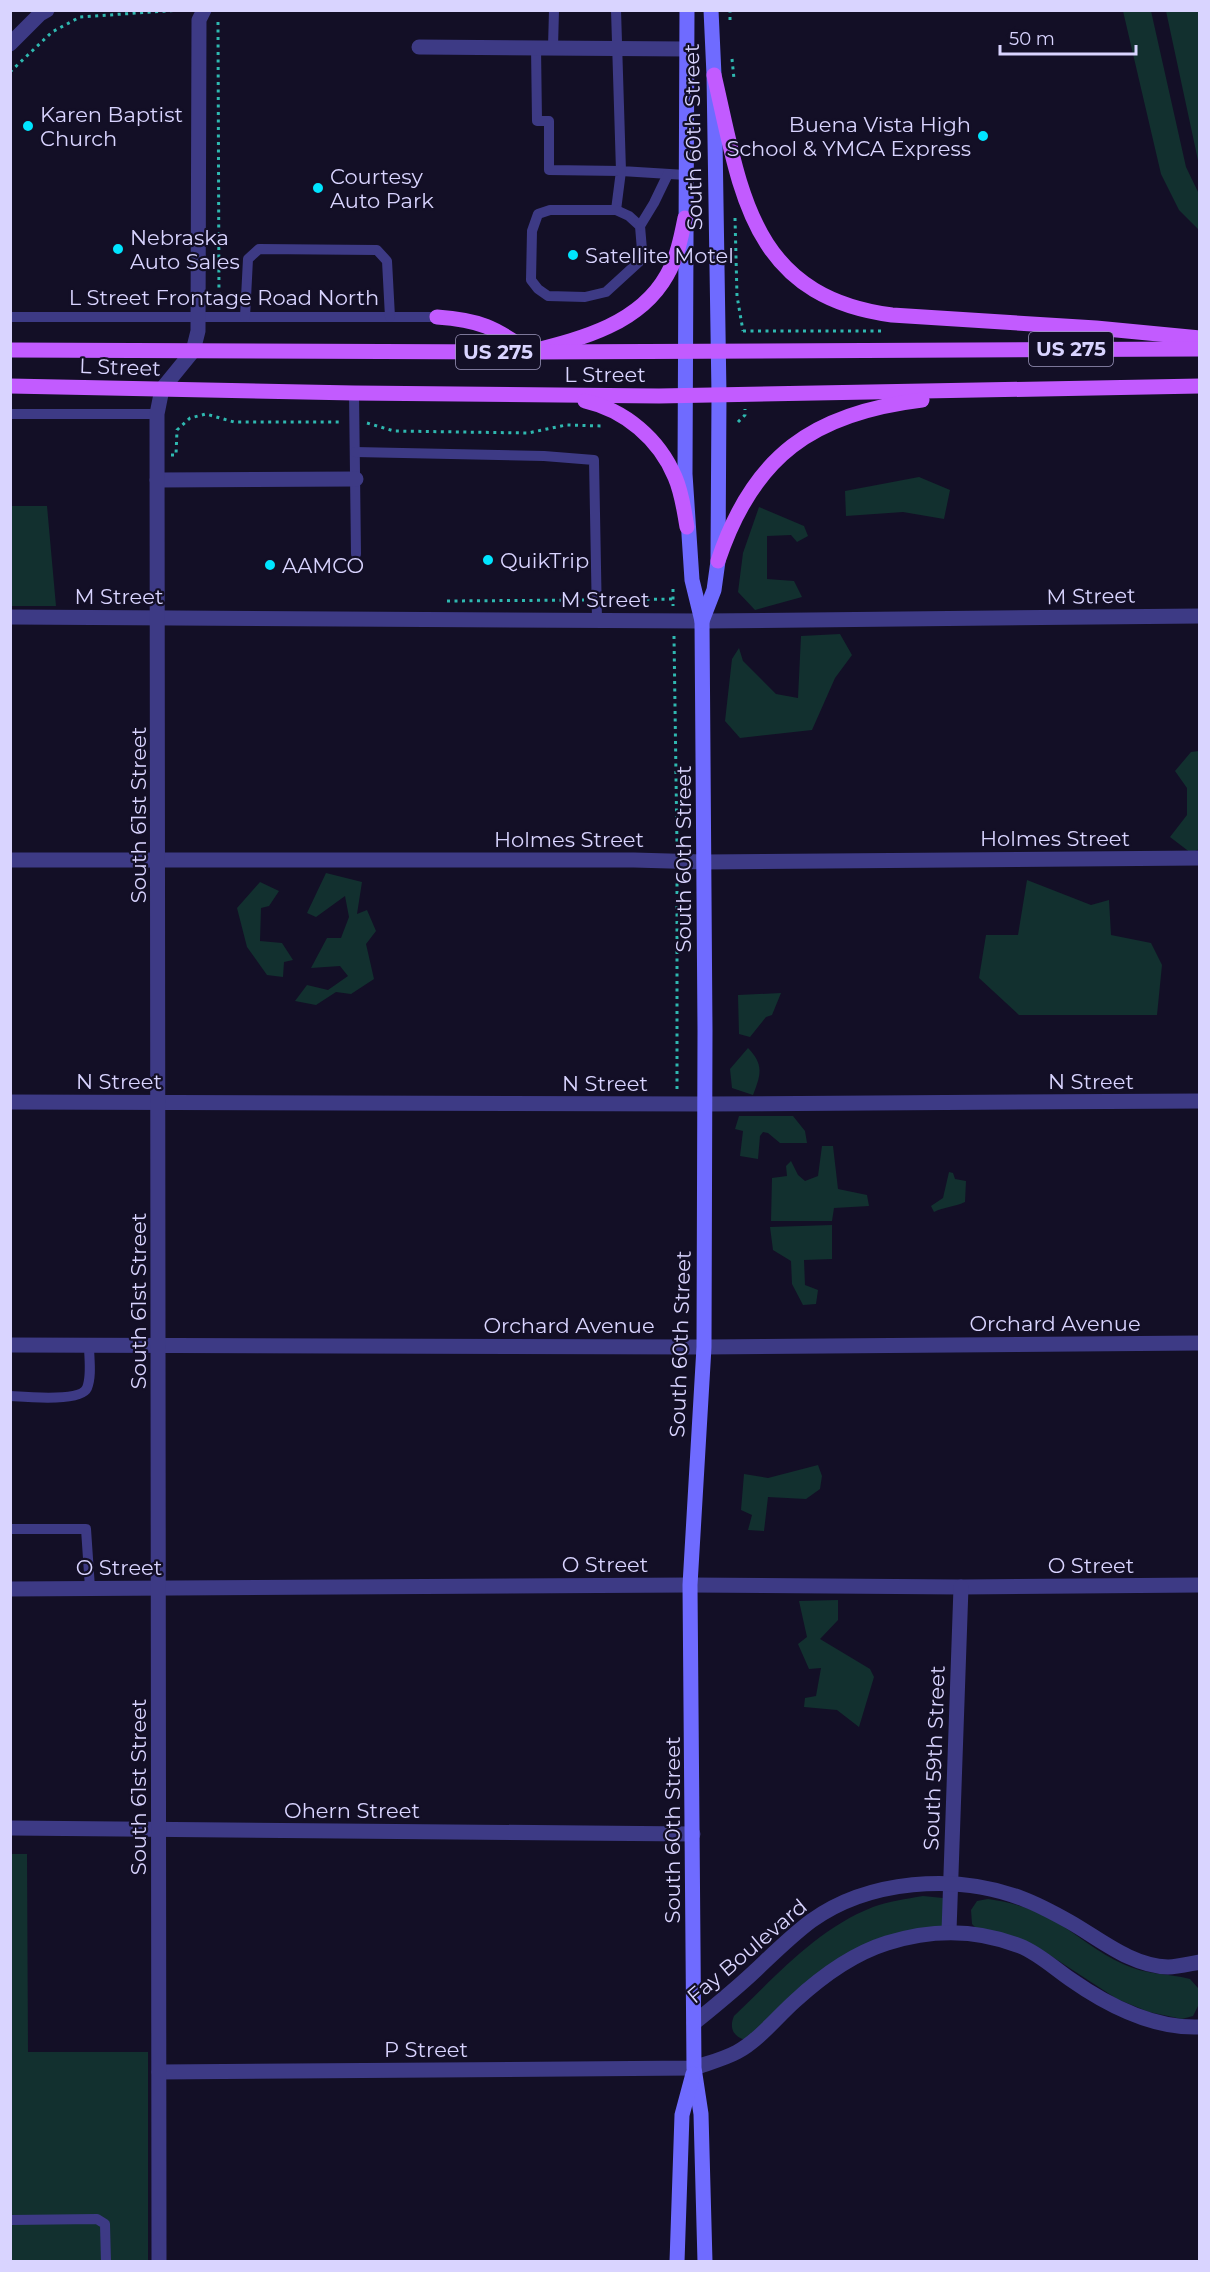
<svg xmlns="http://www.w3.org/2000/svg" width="1210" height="2272" font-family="Montserrat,sans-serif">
	<rect width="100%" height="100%" fill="#130f26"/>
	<g fill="#12302f">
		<polygon points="1123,11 1151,11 1186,167 1199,194 1199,230 1179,210 1161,174"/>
		<polygon points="1166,11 1199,11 1199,165"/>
		<polygon points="919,477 950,490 944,519 903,512 846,516 845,491"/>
		<polygon points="10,506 47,506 56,606 11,606"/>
		<polygon points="759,507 804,526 808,536 797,542 791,535 767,536 767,579 794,581 802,597 755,610 738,592 743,553"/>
		<polygon points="840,634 852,655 835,678 812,730 740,738 725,721 732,659 739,648 743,661 776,694 798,698 801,636"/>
		<polygon points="1199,751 1199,849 1191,853 1170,837 1187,815 1187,788 1175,771 1191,752"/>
		<polygon points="326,873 362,882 357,914 367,910 376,931 366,944 374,979 351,994 336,992 316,1005 295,1001 307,985 328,990 348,976 340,966 311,968 327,938 341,938 349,917 345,896 316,917 307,913"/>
		<polygon points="1027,880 1091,905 1109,900 1111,935 1151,943 1162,965 1157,1015 1019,1015 979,978 986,935 1018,935"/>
		<polygon points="260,882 279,891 269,906 261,908 260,941 282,943 293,960 284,962 283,977 267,975 247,947 237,908"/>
		<polygon points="781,993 772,1015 766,1017 750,1037 739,1034 738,995"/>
		<path d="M748 1048C764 1065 761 1074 753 1095L732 1088 730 1069Z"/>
		<polygon points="739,1116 793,1116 805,1131 807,1143 780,1143 768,1133 763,1132 760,1136 758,1159 740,1156 743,1131 735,1129"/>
		<polygon points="822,1146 833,1146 838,1189 867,1195 869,1206 834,1208 832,1221 771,1221 772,1178 787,1176 786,1166 791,1161 798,1175 805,1181 818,1176"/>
		<path d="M949 1172 953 1173 955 1179 966 1181 965 1202C954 1207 944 1207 934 1212L931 1206 943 1198Z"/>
		<polygon points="832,1225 832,1259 804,1260 805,1285 818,1290 816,1304 803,1305 792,1284 791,1261 773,1250 770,1227"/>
		<polygon points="818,1465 822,1476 820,1489 806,1499 768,1497 764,1531 748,1530 752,1515 741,1510 744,1474 768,1478"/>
		<polygon points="838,1600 838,1620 820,1639 870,1669 874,1677 859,1727 837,1710 804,1707 805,1698 816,1696 821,1668 809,1669 798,1644 807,1637 799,1601"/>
		<polygon points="10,1854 27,1854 28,2052 148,2052 148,2261 11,2262"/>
		<path d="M923 1896 943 1898 949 1904 944 1927 886 1941 745 2040C733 2036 729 2028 734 2016 777 1975 817 1929 873 1907 889 1901 906 1899 923 1896Z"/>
		<path d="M988 1899C1011 1902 1033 1909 1053 1920 1077 1934 1098 1953 1123 1964 1146 1975 1167 1973 1190 1979L1198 1988V2006L1193 2016 1182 2019 1149 2012 1117 1999 1042 1950 978 1930 972 1924 971 1910 977 1901Z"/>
	</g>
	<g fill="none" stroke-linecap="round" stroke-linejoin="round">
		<g stroke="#2fb8b0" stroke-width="3" stroke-dasharray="3 4.5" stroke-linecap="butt">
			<polyline points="730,20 730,10"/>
			<polyline points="218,22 219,303"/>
			<polyline points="732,59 734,79"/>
			<polyline points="10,72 52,32 80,17 180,10"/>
			<polyline points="735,218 737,296 743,331"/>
			<polyline points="743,331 885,331"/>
			<polyline points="738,422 745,415 745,409"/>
			<polyline points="367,423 394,431 528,433 566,425 604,426"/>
			<polyline points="171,455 176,455 177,430 190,418 206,414 234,422 342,422"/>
			<polyline points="673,589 673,606"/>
			<polyline points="609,600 673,599"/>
			<polyline points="447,601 584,600"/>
			<polyline points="674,636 677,846"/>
			<polyline points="677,876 677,1089"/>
		</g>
		<g stroke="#3d3a85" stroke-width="10">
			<polyline points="616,10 621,171 686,175"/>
			<polyline points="536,47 537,121 549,121 549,170 621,171 616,210"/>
			<polyline points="553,47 554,10"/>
			<polygon points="550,210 616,210 629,216 640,226 642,250 641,260 606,292 585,297 548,296 538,289 531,280 532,231 538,214"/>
			<polyline points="640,226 654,203 668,174"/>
			<polyline points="10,317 437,317"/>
			<polyline points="245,317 248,259 259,249 377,250 387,261 390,317"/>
			<polyline points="354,393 356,554"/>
			<polyline points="10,414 157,414"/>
			<polyline points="355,452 544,456 594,460 597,620"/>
			<path d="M10 1396C26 1397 81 1402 87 1388 92 1376 89 1358 89 1345"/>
			<polyline points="10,1529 86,1529 90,1588"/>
			<polyline points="10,2220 97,2219 105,2224 106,2262"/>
		</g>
		<g stroke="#3d3a85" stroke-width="15">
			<polyline points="10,44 40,14 47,10"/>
			<polyline points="419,47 687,49"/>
			<polyline points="157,480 356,479"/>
			<polyline points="10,617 702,621 1200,616"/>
			<polyline points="10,860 634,860 704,862 1200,858"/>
			<polyline points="10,1102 704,1104 1200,1101"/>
			<polyline points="10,1345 704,1347 1200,1343"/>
			<polyline points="10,1589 690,1585 961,1587 1200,1585"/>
			<polyline points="10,1828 693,1834"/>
			<polyline points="949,1931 961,1587"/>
			<path d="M694 2023C715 2006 736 1989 756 1970 774 1953 791 1936 811 1921 868 1880 955 1873 1021 1898 1037 1904 1054 1913 1070 1922 1100 1939 1131 1966 1168 1967 1178 1967 1189 1964 1200 1962"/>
			<path d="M159 2072 694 2068C708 2063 724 2059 737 2052 759 2040 776 2018 795 2001 821 1977 852 1954 887 1943 931 1929 977 1929 1020 1946 1038 1953 1054 1968 1070 1979 1107 2005 1153 2029 1200 2027"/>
			<polyline points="159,2262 157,414 162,389 193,351 198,331 199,20 204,10"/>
		</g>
		<g stroke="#6f6bff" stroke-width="15">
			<polyline points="687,10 685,474 692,580 702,621 705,1031 704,1347 690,1585 694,2068 701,2114 705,2262"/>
			<polyline points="702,621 714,590 718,561 719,395 714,75 711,10"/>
			<polyline points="677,2262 682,2115 693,2074"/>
		</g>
		<g stroke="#c25bff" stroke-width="15">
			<path d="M714 75C741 190 749 296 892 315L1096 328 1200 338"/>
			<path d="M437 317C479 320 495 327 529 352 580 339 639 325 667 275 677 258 681 238 685 218"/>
			<polyline points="10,350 529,352 1200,349"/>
			<polyline points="10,386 354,393 659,396 1200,386"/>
			<path d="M585 401C625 410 659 439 675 477 682 493 684 510 687 527"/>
			<path d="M718 561C753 456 813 413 922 400"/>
		</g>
	</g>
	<g fill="#00e5ff" stroke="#130f26" stroke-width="2">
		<circle cx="28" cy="126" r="6"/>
		<circle cx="983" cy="136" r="6"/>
		<circle cx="318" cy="188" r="6"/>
		<circle cx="118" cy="249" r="6"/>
		<circle cx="573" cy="255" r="6"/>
		<circle cx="488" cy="560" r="6"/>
		<circle cx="270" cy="565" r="6"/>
	</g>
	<g text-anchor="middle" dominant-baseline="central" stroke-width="4.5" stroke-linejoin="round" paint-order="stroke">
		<g fill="#130f26" stroke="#9e99be" stroke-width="1.5">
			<rect x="1029" y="332" width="84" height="34" rx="4.5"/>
			<rect x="456" y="335" width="84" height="34" rx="4.5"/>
		</g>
		<g font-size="20" font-weight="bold" fill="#d9d4ff">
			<text x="1071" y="349">US 275</text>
			<text x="498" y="352">US 275</text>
		</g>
		<g font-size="21" fill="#d9d4ff" stroke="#130f26" text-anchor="start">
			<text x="40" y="114">Karen Baptist<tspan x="40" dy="24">Church</tspan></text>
			<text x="971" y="124" text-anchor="end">Buena Vista High<tspan x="971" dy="24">School &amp; YMCA Express</tspan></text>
			<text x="330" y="176">Courtesy<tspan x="330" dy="24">Auto Park</tspan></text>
			<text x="130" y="237">Nebraska<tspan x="130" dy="24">Auto Sales</tspan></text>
			<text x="585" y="255">Satellite Motel</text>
			<text x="500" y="560">QuikTrip</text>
			<text x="282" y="565">AAMCO</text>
		</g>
		<g font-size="21" fill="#d9d4ff" stroke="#130f26">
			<text transform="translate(693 137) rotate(-91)">South 60th Street</text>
			<text x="224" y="297">L Street Frontage Road North</text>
			<text transform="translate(120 367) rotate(2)">L Street</text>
			<text x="605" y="374">L Street</text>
			<text x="119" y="596">M Street</text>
			<text transform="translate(1091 596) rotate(-1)">M Street</text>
			<text x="605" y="599">M Street</text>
			<text transform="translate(138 815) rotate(-90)">South 61st Street</text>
			<text x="1055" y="838">Holmes Street</text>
			<text x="569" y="839">Holmes Street</text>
			<text transform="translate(683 859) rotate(-90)">South 60th Street</text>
			<text x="119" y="1081">N Street</text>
			<text x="1091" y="1081">N Street</text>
			<text x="605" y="1083">N Street</text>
			<text transform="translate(138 1301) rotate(-90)">South 61st Street</text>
			<text x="1055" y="1323">Orchard Avenue</text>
			<text x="569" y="1325">Orchard Avenue</text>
			<text transform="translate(680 1344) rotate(-88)">South 60th Street</text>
			<text x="605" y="1564">O Street</text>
			<text x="1091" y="1565">O Street</text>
			<text x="119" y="1567">O Street</text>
			<text transform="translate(934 1758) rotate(-88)">South 59th Street</text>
			<text transform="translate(138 1787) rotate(-90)">South 61st Street</text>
			<text x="352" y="1810">Ohern Street</text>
			<text transform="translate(672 1830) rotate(-90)">South 60th Street</text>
			<text transform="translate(747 1951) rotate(-40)">Fay Boulevard</text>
			<text x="426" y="2049">P Street</text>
		</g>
	</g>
	<rect width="1210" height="2272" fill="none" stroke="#d9d4ff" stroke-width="24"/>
	<path d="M1000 45v9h136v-9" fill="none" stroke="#d9d4ff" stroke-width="3"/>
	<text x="1009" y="45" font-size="18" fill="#d9d4ff" stroke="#130f26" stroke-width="4.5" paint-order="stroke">50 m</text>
</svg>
